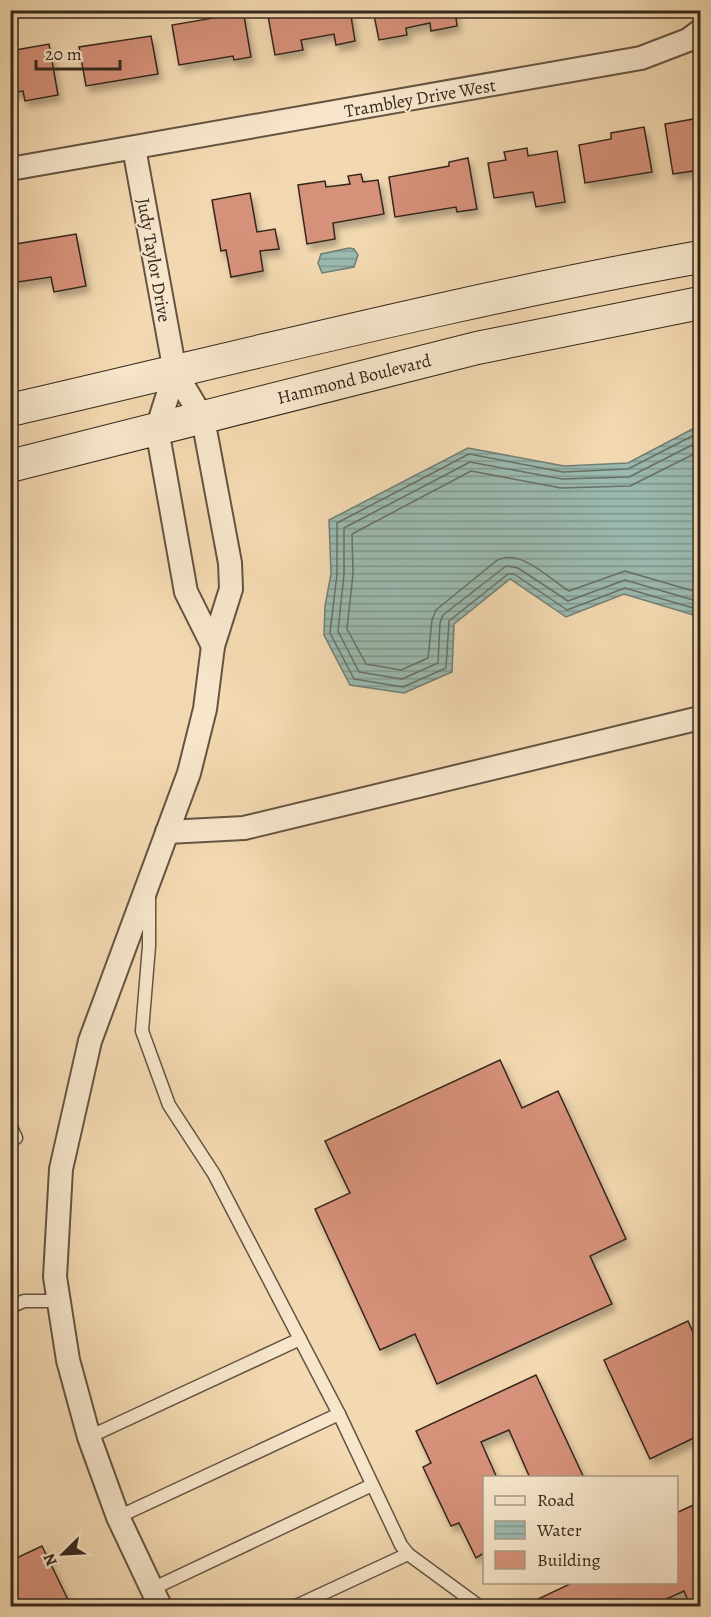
<svg xmlns="http://www.w3.org/2000/svg" width="711" height="1617" font-family="Alegreya,serif">
	<defs>
		<pattern id="water-rules" width="6" height="5" patternUnits="userSpaceOnUse" patternTransform="scale(1.5)"><rect width="6" height="5" fill="#9bbaaf"/><path d="M0 2.5h6" fill="none" stroke="#7f978e"/></pattern>
		<filter id="shadow"><feDropShadow dx="3.5" dy="6" stdDeviation="3" flood-color="#0004"/></filter>
	</defs>
	<rect width="100%" height="100%" fill="#f3d9b1"/>
	<filter id="stains"><feTurbulence type="fractalNoise" baseFrequency=".00333" numOctaves="4"/><feColorMatrix values="0 0 0 0 .2 0 0 0 0 .09 0 0 0 0 .02 0 0 0 .5 -.17"/></filter>
	<radialGradient id="worn" r=".72"><stop offset=".6" stop-color="#630" stop-opacity="0"/><stop offset="1" stop-color="#630" stop-opacity=".3"/></radialGradient>
	<g fill="url(#water-rules)" stroke="#727f75" stroke-width="1.5">
		<polygon points="349,248 354,249 358,255 354,267 322,273 318,263 321,254"/>
		<polygon points="700,425 700,617 624,594 566,617 510,579 454,624 452,672 404,693 350,685 324,635 325,606 331,574 329,520 468,448 564,466 628,463"/>
	</g>
	<g fill="none" stroke-linecap="round" stroke-linejoin="round">
		<g stroke="#687066" stroke-width="1.5">
			<polyline points="700,432 628,469 563,472 469,454 337,523 337,574 330,633 354,679 403,687 446,668 449,621 508,574 514,574 567,610 625,588 700,610"/>
			<polyline points="700,441 629,477 562,479 470,462 344,528 344,574 338,631 359,672 402,679 438,663 440,623 443,615 506,566 518,568 568,601 625,580 700,602"/>
			<path d="M700 451 630 486 561 488 471 471 352 534 353 574 347 629 366 664 401 670 428 658 432 620 436 610 496 561C520 547 549 579 569 591L625 571 700 593"/>
		</g>
	</g>
	<g fill="#d6917a" stroke="#35271d" stroke-width="1.5" filter="url(#shadow)">
		<polygon points="224,10 243,10 251,57 234,60 233,56 179,65 172,25 225,16"/>
		<polygon points="267,10 350,10 355,41 336,45 334,34 301,40 303,50 275,55"/>
		<polygon points="373,10 455,10 457,26 431,31 430,23 406,28 407,35 379,40"/>
		<polygon points="151,36 158,74 86,86 79,47"/>
		<polygon points="49,44 58,95 25,101 23,91 10,93 10,51"/>
		<polygon points="699,118 700,170 673,174 665,124"/>
		<polygon points="644,127 652,172 585,183 579,145 611,139 611,133"/>
		<polygon points="527,148 528,156 557,151 565,202 536,207 533,192 494,198 488,163 506,160 504,152"/>
		<polygon points="468,158 477,209 457,212 456,207 395,217 389,177 449,166 449,162"/>
		<polygon points="361,174 363,182 378,180 384,214 333,223 335,239 307,244 298,185 325,181 326,187 350,184 348,176"/>
		<polygon points="250,193 257,232 275,229 279,249 260,251 263,271 231,277 226,250 221,251 212,200"/>
		<polygon points="76,234 86,286 54,292 51,277 11,283 10,245"/>
		<polygon points="500,1060 522,1108 558,1091 626,1239 590,1256 612,1304 437,1384 415,1334 380,1350 315,1209 350,1193 325,1141"/>
		<polygon points="688,1321 700,1348 700,1435 650,1459 604,1360"/>
		<polygon points="536,1375 584,1478 530,1478 509,1430 481,1442 497,1478 484,1478 484,1553 476,1558 459,1523 451,1526 423,1467 431,1463 416,1431"/>
		<polygon points="700,1502 700,1606 690,1606 684,1591 651,1606 541,1606 538,1599 574,1582 676,1582 676,1513"/>
		<polygon points="42,1546 71,1606 10,1606 10,1561"/>
	</g>
	<g fill="none" stroke-linecap="round" stroke-linejoin="round">
		<g stroke="#645442" stroke-width="15">
			<g id="lane">
				<polyline points="149,898 149,946 142,1031 169,1105 214,1174 339,1414 401,1545 408,1554 479,1606"/>
				<polyline points="10,1125 16,1138"/>
				<polyline points="10,1307 24,1301 58,1301"/>
				<polyline points="89,1437 300,1339"/>
				<polyline points="118,1517 339,1414"/>
				<polyline points="152,1589 372,1485"/>
				<polyline points="296,1606 408,1554"/>
			</g>
		</g>
		<g stroke="#645442" stroke-width="26">
			<g id="street">
				<polyline points="134,148 175,372 203,419 230,563 231,589 213,646 205,709 189,773 90,1041 61,1169 55,1277 68,1360 89,1437 118,1517 160,1606"/>
				<polyline points="10,169 641,58 688,40 700,31"/>
				<polyline points="175,372 157,429 186,592 213,646"/>
				<polyline points="167,832 244,828 700,718"/>
			</g>
		</g>
		<g stroke="#35271d" stroke-width="34">
			<g id="secondary">
				<path d="M10 410C240 357 469 298 700 257"/>
				<polyline points="10,466 477,348 700,303"/>
			</g>
		</g>
		<use href="#lane" stroke="#f7e6cc" stroke-width="12"/>
		<use href="#street" stroke="#f7e6cc" stroke-width="22"/>
		<use href="#secondary" stroke="#f7e6cc" stroke-width="32"/>
	</g>
	<g text-anchor="middle" dominant-baseline="central" stroke-width="4.5" stroke-linejoin="round" paint-order="stroke">
		<g font-size="18" fill="#35271d" stroke="#f7e6cc">
			<text transform="translate(420 98) rotate(-10)">Trambley Drive West</text>
			<text transform="translate(154 260) rotate(80)">Judy Taylor Drive</text>
			<text transform="translate(354 379) rotate(-14)">Hammond Boulevard</text>
		</g>
	</g>
	<rect width="711" height="1617" fill="none" stroke="#f3d9b1" stroke-width="36"/>
	<rect x="12" y="12" width="687" height="1593" fill="none" stroke="#35271d" stroke-width="3"/>
	<rect x="18" y="18" width="675" height="1581" fill="none" stroke="#35271d" stroke-width="1.5"/>
	<rect x="483" y="1476" width="195" height="108" fill="#f7e6cc" stroke="#a99a86" stroke-width="1.5"/>
	<rect x="495" y="1496" width="30" height="9" fill="#f7e6cc" stroke="#a99a86" stroke-width="1.5"/>
	<text x="537" y="1506" font-size="18" fill="#35271d">Road</text>
	<rect x="495" y="1521" width="30" height="18" fill="url(#water-rules)" stroke="#a99a86" stroke-width="1.5"/>
	<text x="537" y="1536" font-size="18" fill="#35271d">Water</text>
	<rect x="495" y="1551" width="30" height="18" fill="#d6917a" stroke="#a99a86" stroke-width="1.5"/>
	<text x="537" y="1566" font-size="18" fill="#35271d">Building</text>
	<g transform="translate(63 1554) rotate(246)" stroke="#f7e6cc" stroke-width="4.5" paint-order="stroke">
	<path d="M0-4.5L10 22L0 15L-10 22Z" fill="#35271d"/>
	<text y="-9" font-size="16" font-weight="bold" text-anchor="middle" fill="#35271d">N</text>
	</g>
	<path d="M36 60v9h84v-9" fill="none" stroke="#35271d" stroke-width="3"/>
	<text x="45" y="60" font-size="18" fill="#35271d" stroke="#f7e6cc" stroke-width="4.5" paint-order="stroke">20 m</text>
	<rect width="100%" height="100%" filter="url(#stains)"/>
	<rect width="100%" height="100%" fill="url(#worn)"/>
</svg>
